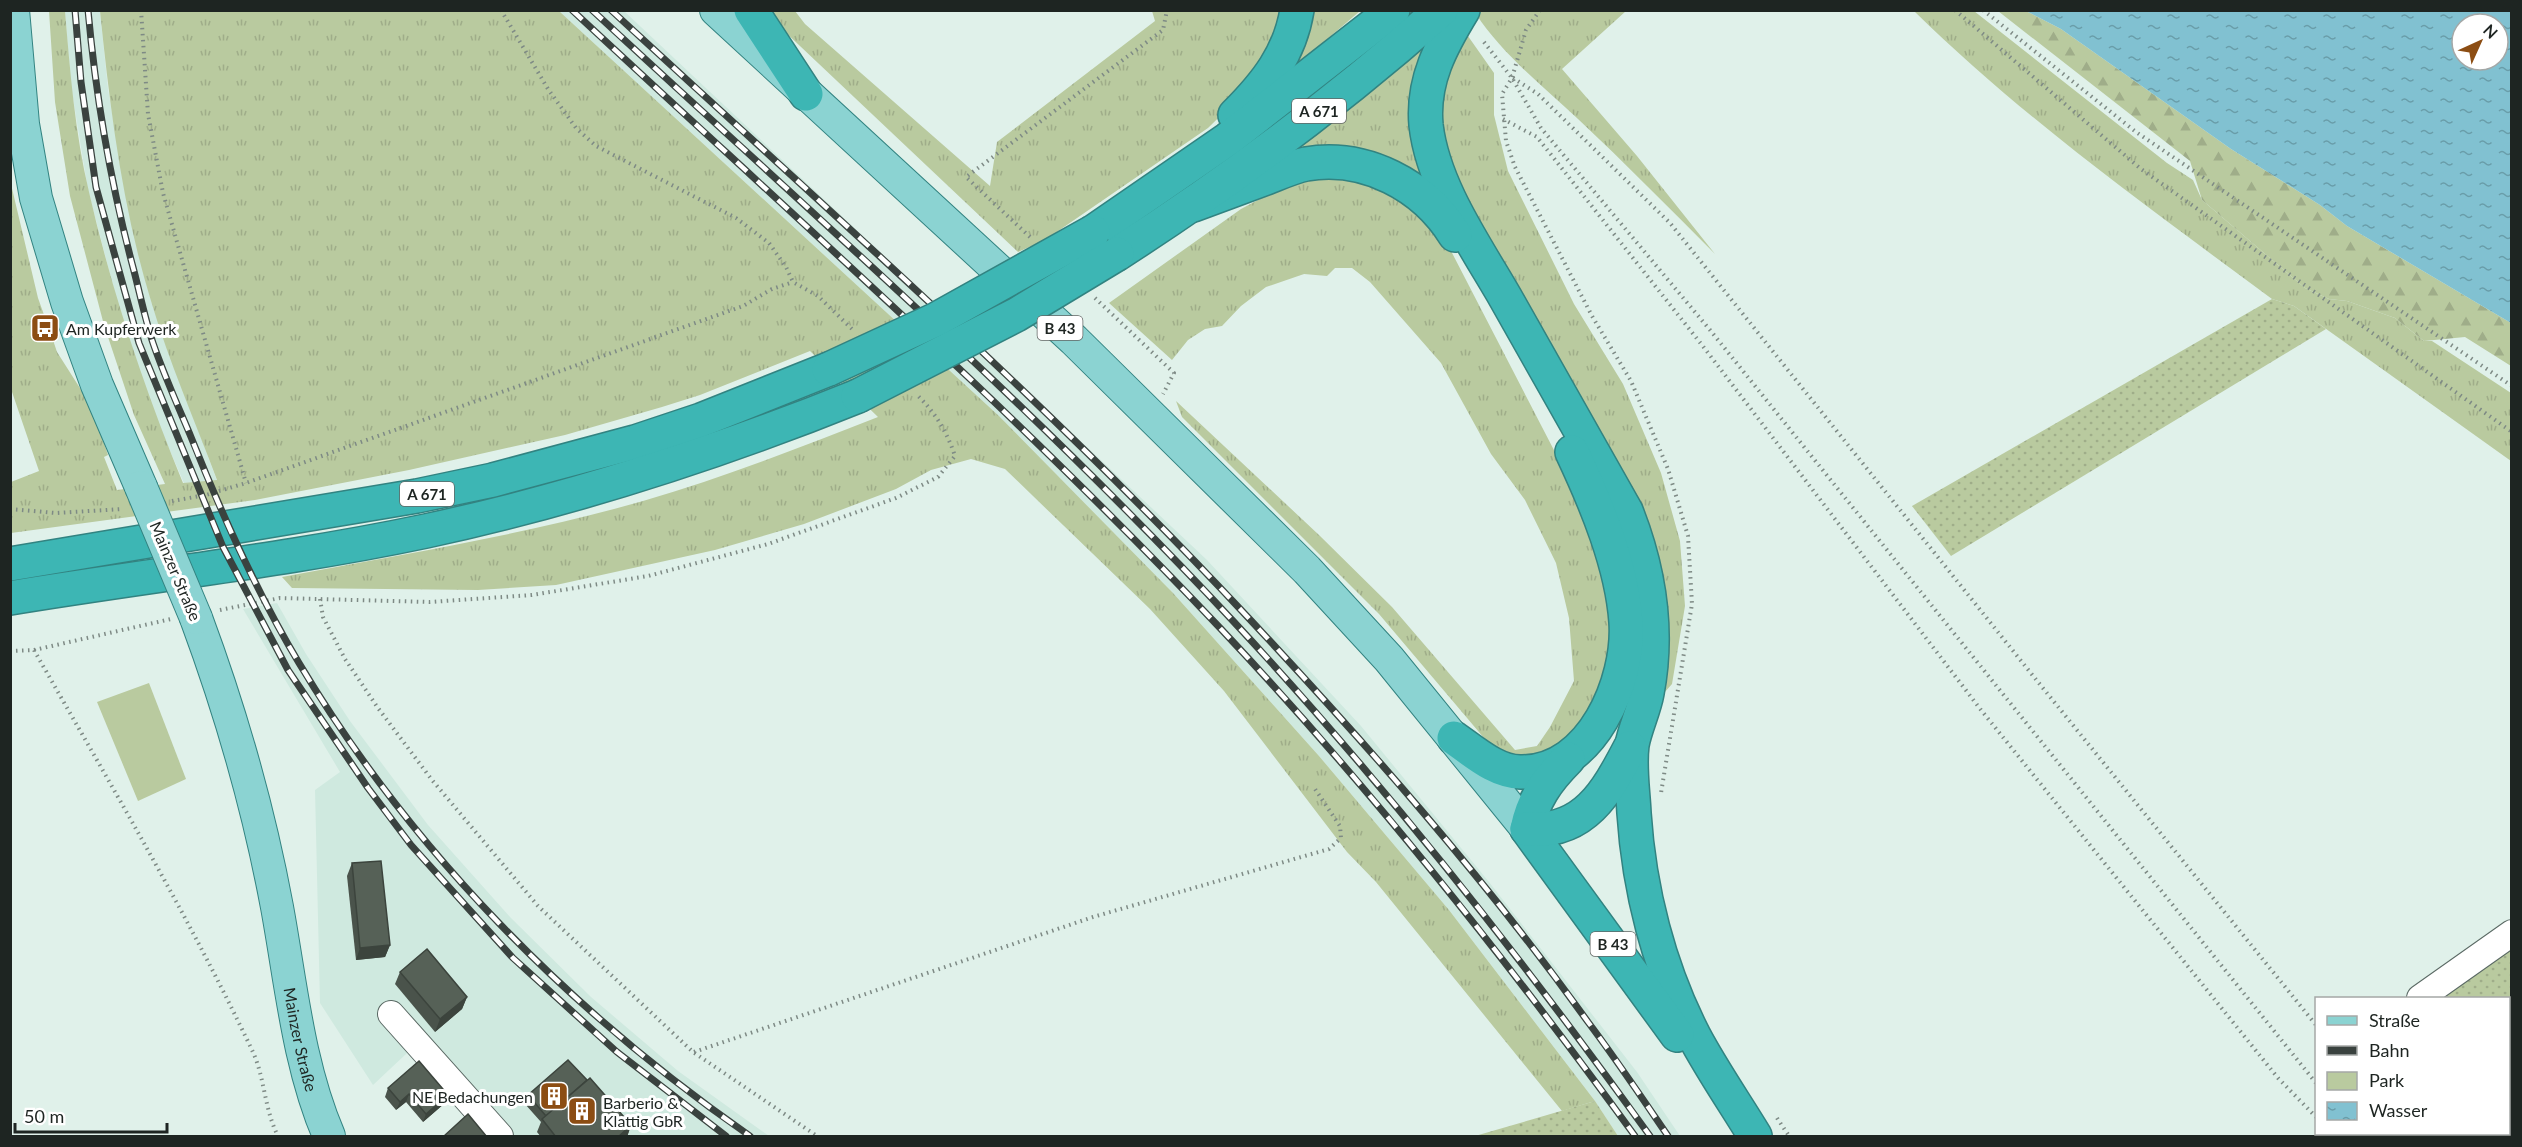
<svg xmlns="http://www.w3.org/2000/svg" width="2522" height="1147" font-family="Lato,sans-serif">
	<defs>
		<pattern id="grass-tufts" width="24" height="20" patternUnits="userSpaceOnUse" patternTransform="scale(1.5)"><rect width="24" height="20" fill="#b9ca9f"/><path d="M3 7l-1-3M5 7V3M7 7l1-3M15 17l-1-3M17 17v-4M19 17l1-3" fill="none" stroke="#9fad89"/></pattern>
		<pattern id="forest-firs" width="22" height="20" patternUnits="userSpaceOnUse" patternTransform="scale(1.5)"><rect width="22" height="20" fill="#b9ca9f"/><path d="M5 1l3.5 6h-7zM16 11l3.5 6h-7z" fill="#9fad89"/></pattern>
		<pattern id="garden-dots" width="8" height="8" patternUnits="userSpaceOnUse" patternTransform="scale(1.5)"><rect width="8" height="8" fill="#b9ca9f"/><path d="M2 2h.1M6 6h.1" fill="none" stroke="#9fad89" stroke-width="1.8" stroke-linecap="round"/></pattern>
		<pattern id="water-ripples" width="26" height="14" patternUnits="userSpaceOnUse" patternTransform="scale(1.5)"><rect width="26" height="14" fill="#81c1d1"/><path d="M2 4q2-2 4 0t4 0M15 11q2-2 4 0t4 0" fill="none" stroke="#699da9"/></pattern>
	</defs>
	<rect width="100%" height="100%" fill="#e0f1ea"/>
	<g fill="#cfe9df">
		<polygon points="65,11 100,11 108,89 126,197 151,301 217,481 184,483 153,412 121,316 88,190 71,86"/>
		<polygon points="559,11 624,11 1207,560 1361,726 1489,882 1637,1072 1680,1136 1618,1136 1595,1101 1449,910 1319,756 1173,593 999,416"/>
		<polygon points="277,603 306,654 350,721 428,825 511,918 591,997 678,1071 769,1136 509,1136 422,1039 373,1085 320,1003 315,790 340,772 243,609"/>
	</g>
	<g fill="url(#grass-tufts)">
		<path d="M1480 10 1626 11 1562 69 1637 156 1715 254C1670 209 1625 163 1578 119 1544 87 1502 54 1476 14Z"/>
		<path d="M49 11H65C70 71 75 133 89 192 112 292 144 388 183 483L217 480C195 421 169 362 151 301 122 207 110 108 100 11H559L999 416 1173 593 1319 756 1449 910 1595 1101 1562 1111 1376 882 1347 852 1224 691 1150 609 1005 469 971 459 931 470 896 489 804 524 715 550 556 585 478 590 292 588 282 577C403 554 525 535 643 501 723 478 801 447 878 417L810 351 700 395 662 407 565 435 409 470 255 500 11 533V482L39 471 11 389 10 180 38 298 48 326 43 328 48 341 53 340 57 352 92 407 108 455 104 457 117 490 165 484 134 415 104 325 70 196 55 102Z"/>
		<polygon points="767,11 795,11 805,24 990,186 997,142 1155,21 1152,11 1285,11 1256,81 1208,128 1045,240 1018,252 782,29"/>
		<polygon points="1305,11 1360,11 1276,83"/>
		<path d="M1914 11H1974L2167 163 2193 180 2202 200 2305 288 2329 299 2347 301 2395 318 2424 341H2432L2511 393V461L2294 306 2272 299C2149 208 2023 118 1914 11Z"/>
		<polygon points="1463,29 1494,73 1494,115 1508,171 1574,304 1623,384 1661,473 1680,541 1685,606 1672,684 1664,693 1661,637 1456,193 1435,117"/>
		<polygon points="1430,37 1445,209 1407,176 1256,178"/>
		<polygon points="1330,173 1402,196 1450,249 1557,456 1602,566 1610,609 1610,653 1591,718 1536,766 1495,751 1379,614 1182,417 1176,401 1319,535 1392,607 1515,750 1537,746 1550,727 1574,681 1569,618 1556,563 1525,500 1491,454 1441,363 1370,282 1352,268 1335,268 1327,276 1304,274 1266,287 1241,306 1222,326 1205,329 1188,340 1172,360 1109,303 1241,209 1288,184"/>
	</g>
	<polygon fill="url(#forest-firs)" points="1998,11 2026,11 2061,29 2231,149 2320,205 2347,226 2511,323 2511,366 2465,337 2424,341 2395,318 2347,301 2329,299 2305,288 2202,200 2190,161"/>
	<polygon fill="#b9ca9f" points="149,683 186,779 138,801 97,702"/>
	<g fill="url(#garden-dots)">
		<polygon points="2272,299 2294,306 2326,329 1951,556 1912,506"/>
		<polygon points="2511,947 2511,1136 2416,1136 2413,1134 2508,1134 2508,998 2440,998"/>
		<polygon points="1595,1101 1618,1136 1475,1136"/>
	</g>
	<path fill="url(#water-ripples)" fill-rule="evenodd" d="M2026 11H2511V323L2347 226 2320 205 2231 149 2061 29ZM2462 24H2498V60H2462Z"/>
	<g fill="none" stroke-linecap="round" stroke-linejoin="round">
		<g stroke="#5a6964" stroke-width="28">
			<g id="minor">
				<polyline points="2420,998 2512,933"/>
				<polyline points="391,1014 500,1136"/>
				<polyline points="2378,1134 2379,1136"/>
				<polyline points="2403,1134 2405,1136"/>
			</g>
		</g>
		<g stroke="#328381" stroke-width="34">
			<g id="major">
				<polyline points="13,10 23,124 36,198 67,302 97,385 141,487"/>
				<polyline points="716,10 1074,340 1307,570 1389,659 1527,829"/>
				<path id="s1" d="M196 618C232 715 258 805 277 907 291 983 298 1064 329 1136"/>
			</g>
		</g>
		<g stroke="#328381" stroke-width="36">
			<g id="highway">
				<polyline points="751,10 806,94"/>
				<path d="M1463 10C1441 46 1422 81 1426 125 1433 186 1475 245 1505 297 1545 368 1585 439 1626 511 1649 569 1659 630 1647 693 1644 710 1635 728 1632 745 1629 767 1633 791 1634 813 1639 890 1659 968 1694 1036 1712 1070 1735 1103 1755 1136"/>
				<path d="M1235 115C1266 84 1290 54 1297 10"/>
				<path d="M1193 205C1217 196 1242 187 1266 178 1279 173 1292 167 1306 164 1365 154 1424 185 1455 235"/>
				<polyline points="1093,232 1228,139 1393,10"/>
				<path d="M1117 254C1231 181 1339 100 1441 10"/>
				<polyline points="10,564 417,496 493,480 635,442 701,420 829,369"/>
				<path d="M10 598C149 575 289 560 426 531 574 499 717 453 858 396"/>
				<path d="M1454 738C1474 752 1497 773 1522 772 1592 772 1630 681 1626 622 1622 565 1596 503 1572 452"/>
				<path d="M1568 759C1547 780 1533 800 1527 829L1677 1035"/>
				<path d="M1527 829C1584 834 1607 792 1630 748"/>
			</g>
		</g>
		<g stroke="#7e8a85" stroke-width="4" stroke-dasharray="1.5 4.5" stroke-linecap="butt">
			<polyline points="141,10 148,114 163,193 246,483"/>
			<polyline points="501,10 548,89 576,128 596,146 736,218 769,243 786,267 793,282 818,296 853,330"/>
			<polyline points="1540,10 1526,30 1512,78 1502,94 1506,141 1515,167 1592,316 1631,381 1668,469 1688,536 1692,604 1661,793"/>
			<polyline points="1955,10 2141,169 2512,432"/>
			<polyline points="1983,10 2136,132 2512,386"/>
			<polyline points="1484,42 1512,78 1541,128 1710,330 2316,1083"/>
			<polyline points="1513,78 1538,94 1670,223 2038,682 2316,1025"/>
			<polyline points="1503,119 1537,137 1702,345 1981,710 2278,1078 2316,1117"/>
			<polyline points="1030,237 966,177 1163,30 1167,10"/>
			<polyline points="1095,298 1174,373 1163,394"/>
			<polyline points="172,501 206,495 246,483 743,306 772,289 793,282"/>
			<polyline points="10,509 56,513 123,509"/>
			<polyline points="320,599 323,617 345,659 378,708 432,780 538,906 693,1052 817,1136"/>
			<path d="M220 610 280 598 430 602 532 595 648 576 768 544 896 498 938 477 955 456C947 432 935 412 917 395"/>
			<polyline points="34,650 171,619"/>
			<path d="M10 651 34 650C109 782 187 913 252 1050 265 1077 264 1109 278 1136"/>
			<polyline points="694,1052 1093,917 1329,849 1341,838 1340,826 1315,789"/>
			<polyline points="1777,1118 1789,1136"/>
			<polyline points="2332,1134 2335,1136"/>
		</g>
		<use href="#minor" stroke="#fff" stroke-width="26"/>
		<use href="#major" stroke="#8bd3d2" stroke-width="32"/>
		<use href="#highway" stroke="#3db6b4" stroke-width="33"/>
		<g stroke="#3a423f" stroke-width="7">
			<g id="rail">
				<polyline points="75,10 81,82 96,187 139,343 223,547 288,670 368,788 411,845 513,958 617,1052 726,1136"/>
				<path d="M88 10C96 99 111 185 134 271 140 294 145 319 153 343 164 375 178 406 191 437 222 515 256 591 299 663 412 852 570 1011 750 1136"/>
				<path d="M572 10C791 214 1016 412 1221 629 1371 788 1507 960 1635 1136"/>
				<path d="M592 10C809 211 1033 406 1234 622 1385 784 1521 957 1650 1136"/>
				<path d="M611 10C824 207 1044 399 1242 611 1364 741 1484 877 1588 1022 1616 1059 1642 1098 1668 1136"/>
			</g>
		</g>
		<use href="#rail" stroke="#fff" stroke-width="4.5" stroke-dasharray="14" stroke-linecap="butt"/>
		<g stroke="#328381" stroke-width="34" stroke-linecap="butt">
			<polyline id="major-bridge" points="141,487 196,618"/>
		</g>
		<g stroke="#328381" stroke-width="36" stroke-linecap="butt">
			<g id="highway-bridge">
				<polyline points="829,369 937,319 1093,232"/>
				<polyline points="858,396 1016,315 1117,254"/>
			</g>
		</g>
		<use href="#major-bridge" stroke="#8bd3d2" stroke-width="32"/>
		<use href="#highway-bridge" stroke="#3db6b4" stroke-width="33"/>
	</g>
	<g fill="#4a534b">
		<polygon points="352,863 390,945 385,957 356,960 347,876"/>
		<polygon points="400,972 467,997 462,1009 435,1032 395,984"/>
		<polygon points="587,1080 631,1125 627,1137 541,1137 537,1132 541,1122 525,1104 528,1095"/>
		<polygon points="388,1088 448,1095 445,1103 423,1122 406,1102 396,1110 385,1097"/>
	</g>
	<g fill="#3c443d">
		<polygon points="390,945 385,957 356,960 360,948"/>
		<polygon points="467,997 462,1009 435,1032 440,1019"/>
		<polygon points="409,1094 406,1102 396,1110 400,1102"/>
		<polygon points="448,1095 445,1103 423,1122 426,1114"/>
		<polygon points="631,1125 627,1137 618,1137"/>
	</g>
	<g fill="#566157" stroke="#3c443d" stroke-width="1.5">
		<polygon points="381,861 390,945 360,948 352,863"/>
		<polygon points="427,949 467,997 440,1019 400,972"/>
		<polygon points="568,1060 587,1080 546,1116 528,1095"/>
		<polygon points="419,1061 448,1095 426,1114 409,1094 400,1102 388,1088"/>
		<polygon points="590,1078 631,1125 618,1137 556,1137 542,1119"/>
		<polygon points="468,1114 487,1137 444,1137 444,1136"/>
	</g>
	<defs>
		<g id="bus-square" transform="scale(1.5)"><rect x="-9" y="-9" width="18" height="18" rx="4" fill="#8c4d13" stroke="#fff"/><path d="M-5-6H5V4H4V6H2V4H-2V6H-4V4H-5ZM-3.5-4V0h7V-4ZM-3.5 1.2v1.5H-2V1.2ZM2 1.2v1.5H3.5V1.2Z" fill="#fff"/></g>
		<g id="building-square" transform="scale(1.5)"><rect x="-9" y="-9" width="18" height="18" rx="4" fill="#8c4d13" stroke="#fff"/><path d="M-4-6H4V6H1V3H-1V6H-4ZM-2.5-4.3h1.7v1.8h-1.7ZM.8-4.3h1.7v1.8H.8ZM-2.5-1h1.7V.8h-1.7ZM.8-1h1.7V.8H.8Z" fill="#fff"/></g>
	</defs>
	<g fill-rule="evenodd">
		<use href="#bus-square" x="45" y="328"/>
		<use href="#building-square" x="554" y="1096"/>
		<use href="#building-square" x="582" y="1111"/>
	</g>
	<g text-anchor="middle" dominant-baseline="central" stroke-width="6" stroke-linejoin="round" paint-order="stroke">
		<g fill="#fff" stroke="#626664" stroke-width="1.5">
			<rect x="1292" y="99" width="54" height="24" rx="4.5"/>
			<rect x="1037.5" y="316" width="45" height="24" rx="4.5"/>
			<rect x="400" y="482" width="54" height="24" rx="4.5"/>
			<rect x="1590.5" y="932" width="45" height="24" rx="4.5"/>
		</g>
		<g font-size="15" font-weight="bold" fill="#1e2522">
			<text x="1319" y="111">A 671</text>
			<text x="1060" y="328">B 43</text>
			<text x="427" y="494">A 671</text>
			<text x="1613" y="944">B 43</text>
		</g>
		<g font-size="16" fill="#1e2522" stroke="#fff" text-anchor="start">
			<text x="66" y="328">Am Kupferwerk</text>
			<text x="533" y="1096" text-anchor="end">NE Bedachungen</text>
			<text x="603" y="1102">Barberio &amp;<tspan x="603" dy="18">Klattig GbR</tspan></text>
		</g>
		<g font-size="16" fill="#1e2522" stroke="#fff">
			<text transform="translate(176 571) rotate(67)">Mainzer Straße</text>
			<text stroke="none"><textPath href="#s1" startOffset="435">Mainzer Straße</textPath></text>
		</g>
	</g>
	<rect width="2522" height="1147" fill="none" stroke="#1e2522" stroke-width="24"/>
	<rect x="2315" y="997" width="195" height="138" fill="#ffffff" stroke="#a5a8a7" stroke-width="1.5"/>
	<rect x="2327" y="1016" width="30" height="9" fill="#8bd3d2" stroke="#a5a8a7" stroke-width="1.5"/>
	<text x="2369" y="1027" font-size="18" fill="#1e2522">Straße</text>
	<rect x="2327" y="1046" width="30" height="9" fill="#3a423f" stroke="#a5a8a7" stroke-width="1.5"/>
	<text x="2369" y="1057" font-size="18" fill="#1e2522">Bahn</text>
	<rect x="2327" y="1072" width="30" height="18" fill="#b9ca9f" stroke="#a5a8a7" stroke-width="1.5"/>
	<text x="2369" y="1087" font-size="18" fill="#1e2522">Park</text>
	<rect x="2327" y="1102" width="30" height="18" fill="url(#water-ripples)" stroke="#a5a8a7" stroke-width="1.5"/>
	<text x="2369" y="1117" font-size="18" fill="#1e2522">Wasser</text>
	<g transform="translate(2480 42) rotate(45)"><circle r="28" fill="#ffffff" stroke="#a5a8a7" stroke-width="1.5"/>
	<path d="M0-4.5L10 22L0 15L-10 22Z" fill="#8c4d13"/>
	<text y="-9" font-size="16" font-weight="bold" text-anchor="middle" fill="#1e2522">N</text>
	</g>
	<path d="M15 1123v9h152v-9" fill="none" stroke="#1e2522" stroke-width="3"/>
	<text x="24" y="1123" font-size="18" fill="#1e2522" stroke="#ffffff" stroke-width="4.5" paint-order="stroke">50 m</text>
</svg>
